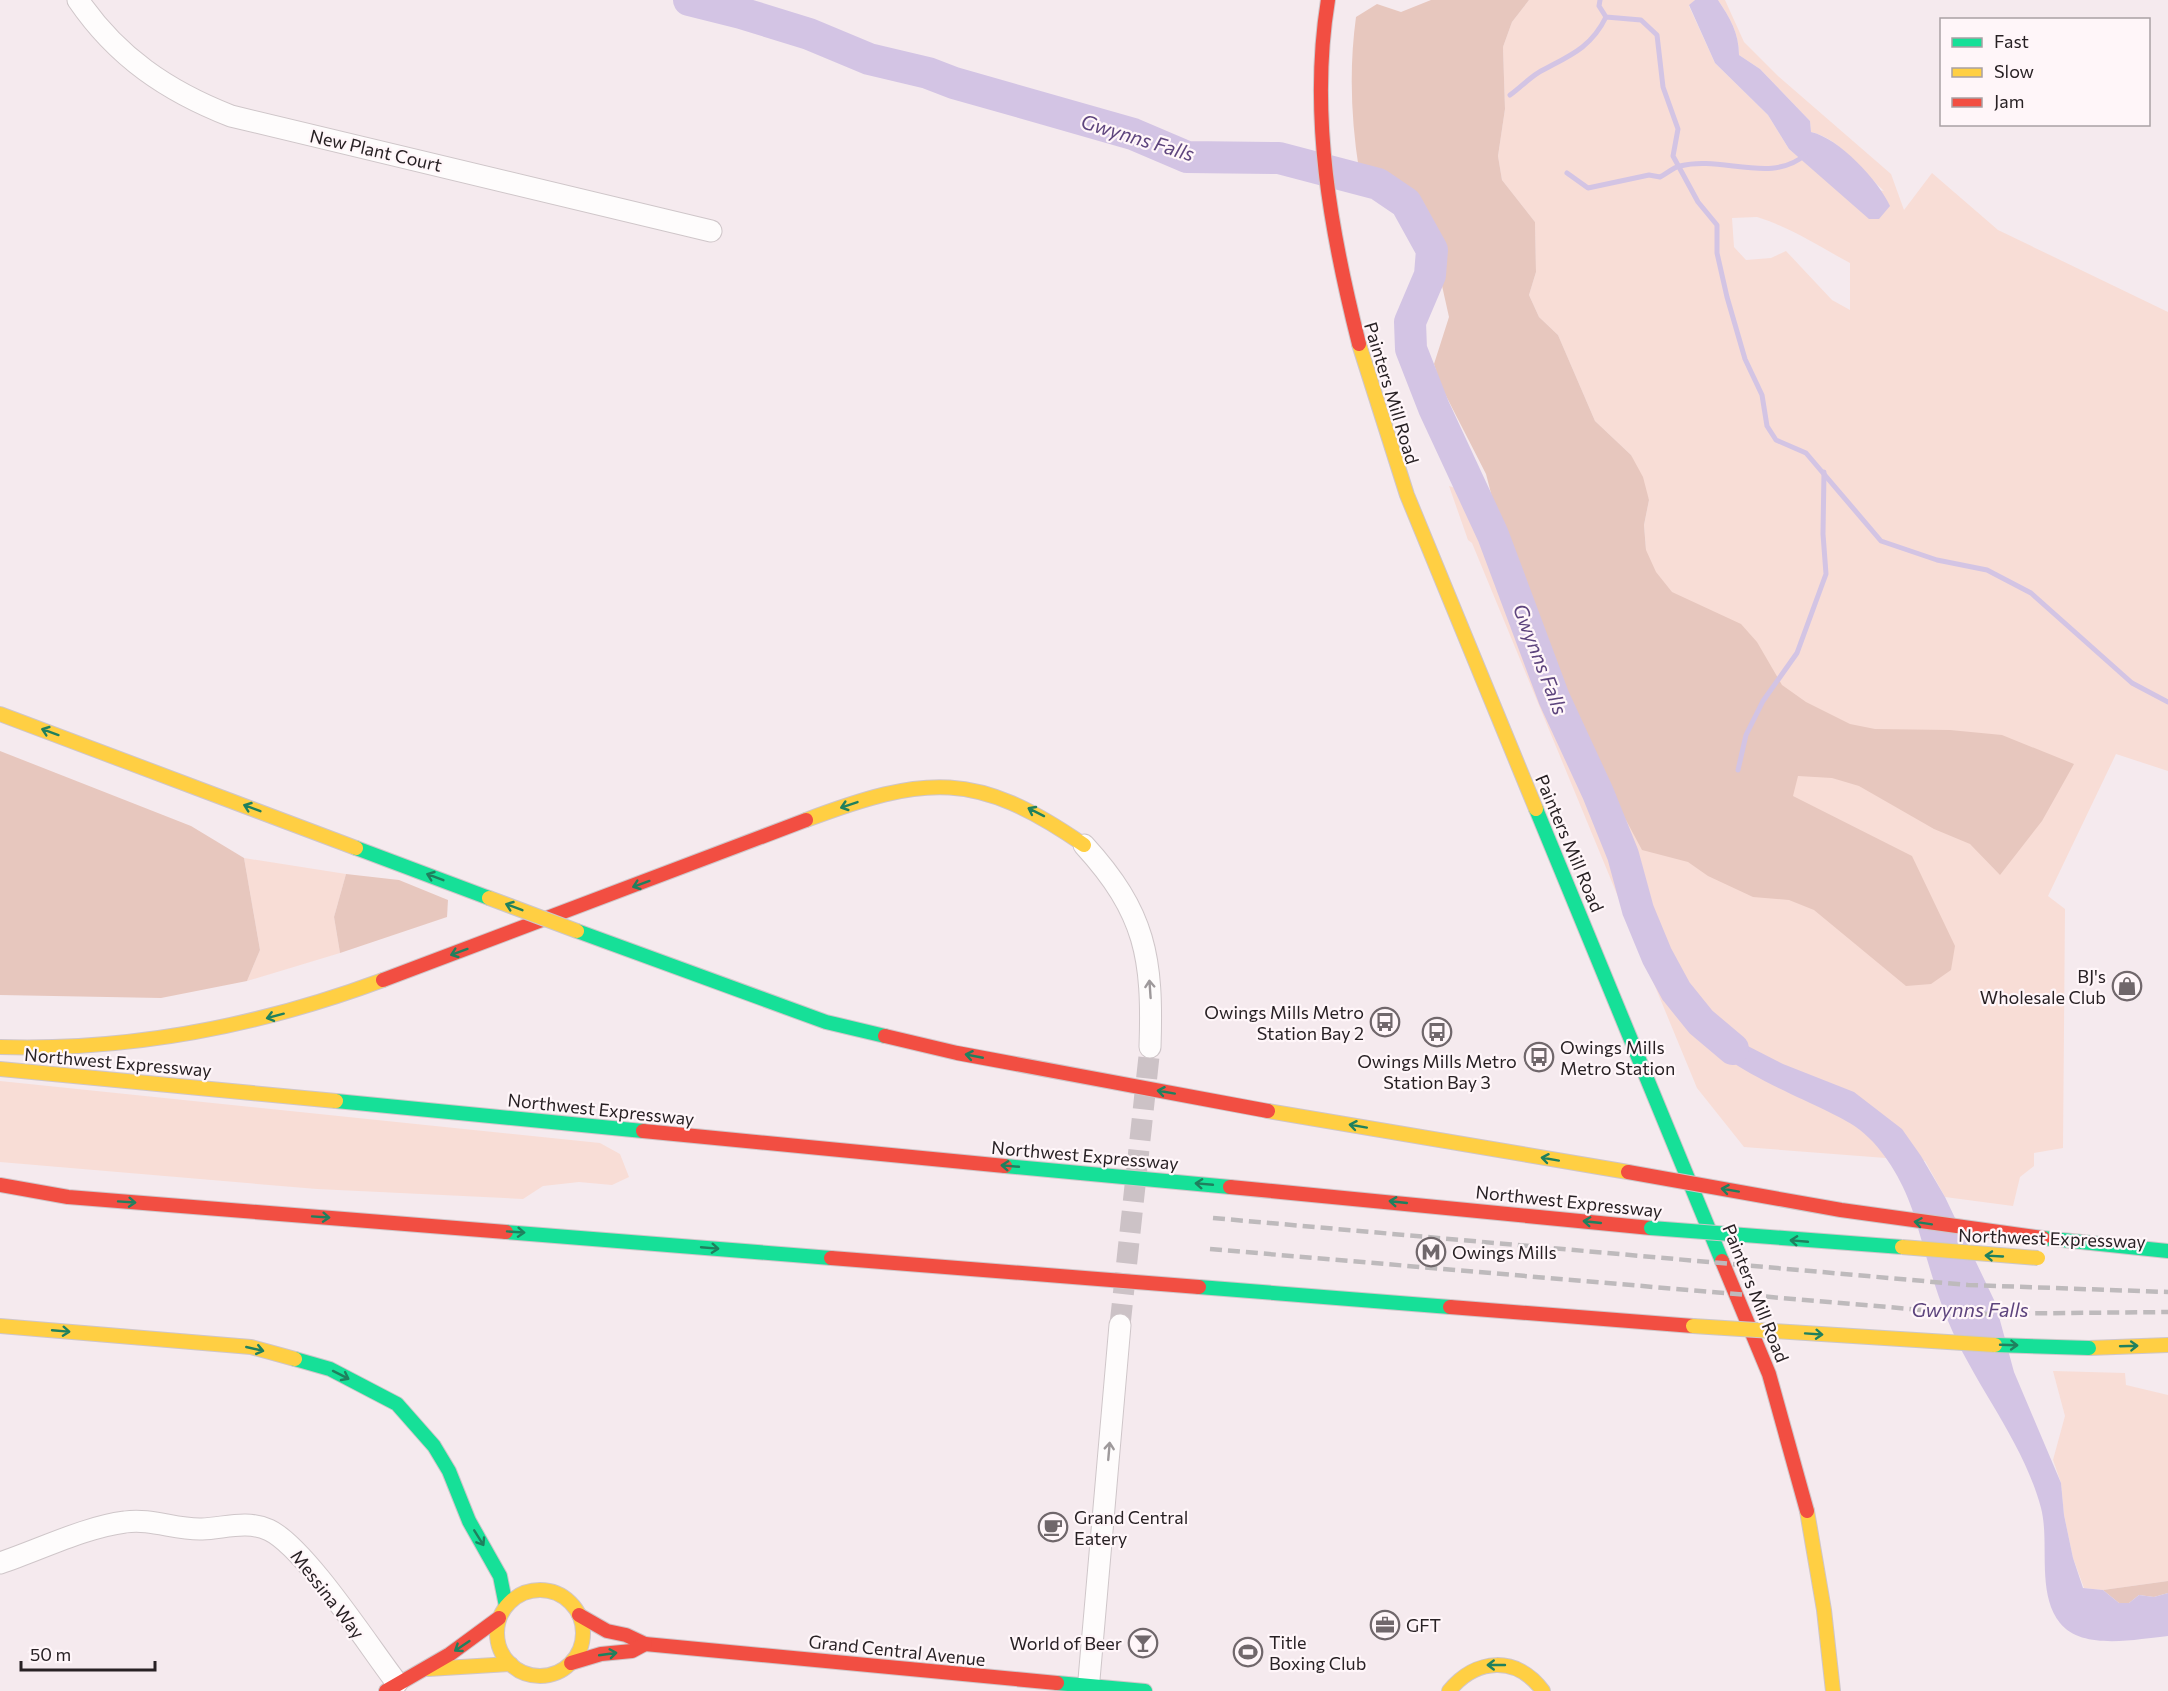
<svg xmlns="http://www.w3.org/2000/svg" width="2168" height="1691" font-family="Commissioner,sans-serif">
	<rect width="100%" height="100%" fill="#f5eaee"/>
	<g fill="#f8ddd6" fill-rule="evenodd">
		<path d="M1529 0H1695L1689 6 1715 63 1768 115 1789 149 1827 181 1884 191C1862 171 1841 139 1811 132L1810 121 1760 69 1739 55C1739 33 1730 18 1718 0H1725L1744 42 1778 76 1891 174 1904 210 1932 173 1998 230 2168 312V771L2116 754 2048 896 2065 909 2063 1148 2034 1153V1166L2020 1177 2013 1206 1945 1197 1925 1161 1744 1147 1697 1088 1472 543 1468 540 1449 486 1646 549 1644 525 1649 500 1631 455 1595 421 1558 335 1539 317 1529 295 1536 272 1535 222 1502 180 1498 156 1505 109 1503 47 1512 22ZM1757 217C1792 228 1818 246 1850 263V310L1832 300 1786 251 1771 258 1746 260 1734 247 1732 218Z"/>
		<polygon points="244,858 346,874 334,917 340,953 247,981 260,950"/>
		<polygon points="0,1081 600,1143 620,1154 629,1177 612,1185 579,1182 543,1186 523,1199 317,1189 0,1162"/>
		<polygon points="2053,1371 2125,1373 2126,1385 2168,1395 2168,1581 2103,1590 2084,1588 2073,1558 2064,1515 2061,1483 2053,1460 2065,1416"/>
	</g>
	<g fill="#e7c7be">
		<path d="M1431 0H1529L1512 22 1503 47 1505 109 1498 156 1502 180 1535 222 1536 272 1529 295 1539 317 1558 335 1595 421 1631 455 1643 477 1649 500 1644 525 1646 550 1656 572 1672 592 1741 624 1757 642 1782 685 1806 702 1850 724 1875 729 1950 730 2002 735 2074 764 2042 821 2000 875 1970 844 1934 829 1859 786 1832 778 1798 776 1793 796 1912 856 1955 946 1951 970 1931 984 1906 986 1814 910 1789 900 1753 897 1708 876 1688 862 1642 850 1573 721 1560 677 1526 628 1486 474 1441 386 1434 364 1449 317 1428 223 1417 201 1359 170C1351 119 1349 68 1356 17L1377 4 1401 12Z"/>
		<polygon points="0,751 191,826 244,858 260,950 247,981 161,998 0,995"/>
		<polygon points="346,874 399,880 448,900 447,917 340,953 334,917"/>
		<polygon points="2168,1581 2168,1593 2154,1597 2139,1595 2129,1603 2119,1603 2103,1590"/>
	</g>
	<g fill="#d3c4e4">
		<path d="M1695 0H1718C1730 18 1739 33 1739 55L1760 69 1810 121 1811 132C1839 138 1879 181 1890 206L1879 219H1869L1789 149 1768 115 1715 63 1689 5Z"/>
		<path d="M1705 1021 1717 1024 1740 1042 1783 1064 1854 1092 1902 1129 1921 1156 1945 1197 1995 1302 2014 1372 2061 1483 2064 1515 2073 1558 2083 1588 2103 1590 2119 1603H2129L2139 1595 2154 1597 2168 1593V1636C2137 1639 2082 1651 2060 1623 2036 1593 2050 1542 2041 1508 2023 1440 1974 1385 1948 1321 1933 1285 1924 1246 1912 1209 1902 1180 1884 1149 1860 1130 1832 1106 1696 1064 1701 1022Z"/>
	</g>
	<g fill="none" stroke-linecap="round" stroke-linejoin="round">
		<g stroke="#d3c4e4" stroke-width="5">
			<polyline points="1600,0 1599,6 1606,17 1641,20 1657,35 1663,87 1678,129 1673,156 1698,202 1717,225 1717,253 1727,297 1745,359 1762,395 1767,426 1776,440 1806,453 1881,541 1937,560 1987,570 2031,593 2132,683 2168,702"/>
			<path d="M1510 95C1520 88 1530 77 1541 71 1569 56 1591 48 1606 17"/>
			<path d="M1567 173 1588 188 1649 175 1660 177C1666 174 1674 167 1680 166 1722 155 1772 185 1806 154"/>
			<polyline points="1738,770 1746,735 1763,701 1797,653 1826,574 1823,534 1824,472"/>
		</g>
		<polyline stroke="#d3c4e4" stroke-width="32" points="689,0 741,13 809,34 869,59 928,73 954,83 1133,134 1187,157 1279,158 1378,184 1406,203 1432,250 1430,275 1410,322 1411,349 1434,408 1493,535 1554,698 1598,793 1623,855 1638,910 1657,956 1676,991 1701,1022 1733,1049"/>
		<polyline stroke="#ccc2c6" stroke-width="21" stroke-dasharray="21 10" stroke-linecap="butt" points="1120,1325 1150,1047"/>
		<g stroke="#cfc6c9" stroke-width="23">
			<g id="street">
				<path d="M78 0C117 57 167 91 231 116L711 231"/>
				<path d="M1084 845C1146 913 1153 958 1150 1047"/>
				<path d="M0 1563C39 1550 85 1527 125 1522 151 1518 176 1530 202 1529 225 1528 247 1520 269 1530 305 1547 370 1648 397 1683"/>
				<polyline points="1088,1691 1120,1325"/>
			</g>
		</g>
		<g stroke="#cfc6c9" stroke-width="16">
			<g id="fast">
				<polyline points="1536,809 1722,1261"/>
				<polyline points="356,848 489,898"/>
				<polyline points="577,931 826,1022 885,1036"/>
				<polyline points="336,1101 643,1131"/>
				<polyline points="1005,1166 1230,1187"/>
				<polyline points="506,1232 831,1258"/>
				<polyline points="2043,1238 2168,1251"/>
				<polyline points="1199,1287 1450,1307"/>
				<polyline points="295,1359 330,1369 397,1404 434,1446 449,1471 469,1521 500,1576 506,1606"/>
				<polyline points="1057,1683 1145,1691"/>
			</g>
		</g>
		<g stroke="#cfc6c9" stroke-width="16">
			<g id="slow">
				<polyline points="1359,344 1407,495 1536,809"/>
				<polyline points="0,714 356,848"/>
				<path d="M806 820C926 775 976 770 1084 845"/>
				<path d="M0 1047C132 1051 259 1026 383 980"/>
				<polyline points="0,1069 336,1101"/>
				<polyline points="1268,1111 1628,1172"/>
				<polyline points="0,1326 251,1347 295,1359"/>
				<polyline points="2089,1348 2168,1345"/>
				<polyline points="1807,1511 1824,1610 1833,1691"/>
				<circle cx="540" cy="1633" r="43"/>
				<polyline points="428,1669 511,1664"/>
				<path d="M1449 1691C1476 1658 1517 1655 1543 1691"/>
			</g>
		</g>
		<g stroke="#cfc6c9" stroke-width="16">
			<g id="jam">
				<path d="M1328 0C1309 115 1331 233 1359 344"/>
				<polyline points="383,980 806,820"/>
				<polyline points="885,1036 957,1053 1268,1111"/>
				<polyline points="643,1131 1005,1166"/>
				<polyline points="0,1185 68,1197 506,1232"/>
				<polyline points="1230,1187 1651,1228"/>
				<polyline points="831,1258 1199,1287"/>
				<polyline points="1722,1261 1769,1374 1807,1511"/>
				<polyline points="1450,1307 1693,1326"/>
				<polyline points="579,1615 607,1631 626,1635 645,1644 1057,1683"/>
				<polyline points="571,1663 601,1654 632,1651 645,1644"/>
				<polyline points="386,1691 450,1654 499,1618"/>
			</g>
		</g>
		<use href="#street" stroke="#fefcfc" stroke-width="21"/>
		<use href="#fast" stroke="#16e098" stroke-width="14"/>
		<use href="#slow" stroke="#ffcf43" stroke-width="14"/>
		<use href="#jam" stroke="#f24e42" stroke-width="14"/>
		<g stroke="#bebabc" stroke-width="4.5" stroke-dasharray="12 6" stroke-linecap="butt">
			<polyline points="1213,1218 1968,1285 2168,1292"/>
			<polyline points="1210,1249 1969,1314 2168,1312"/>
		</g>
		<g stroke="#ccc7c9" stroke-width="16" stroke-linecap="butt">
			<g id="fast-bridge">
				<polyline points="1651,1228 1902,1247"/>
				<polyline points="1995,1345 2089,1348"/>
			</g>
		</g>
		<g stroke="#ccc7c9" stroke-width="16" stroke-linecap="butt">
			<g id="slow-bridge">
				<polyline points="489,898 577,931"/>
				<polyline points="1902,1247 2038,1258"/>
				<polyline points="1693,1326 1995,1345"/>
			</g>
		</g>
		<g stroke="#ccc7c9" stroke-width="16" stroke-linecap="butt">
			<polyline id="jam-bridge" points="1628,1172 1841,1210 2043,1238"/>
		</g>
		<use href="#fast-bridge" stroke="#16e098" stroke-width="14"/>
		<use href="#slow-bridge" stroke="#ffcf43" stroke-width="14"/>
		<use href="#jam-bridge" stroke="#f24e42" stroke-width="14"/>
	</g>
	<defs><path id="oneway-shaft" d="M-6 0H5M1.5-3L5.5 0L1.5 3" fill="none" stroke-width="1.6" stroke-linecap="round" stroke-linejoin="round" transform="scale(1.5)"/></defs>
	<g stroke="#1f805e">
		<use href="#oneway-shaft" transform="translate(50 732) rotate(-160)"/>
		<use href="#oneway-shaft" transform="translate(849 805) rotate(161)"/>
		<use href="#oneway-shaft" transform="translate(252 808) rotate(-159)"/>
		<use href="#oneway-shaft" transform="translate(1036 812) rotate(-153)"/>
		<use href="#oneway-shaft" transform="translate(435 877) rotate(-159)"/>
		<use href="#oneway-shaft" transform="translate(641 884) rotate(160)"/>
		<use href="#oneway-shaft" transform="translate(514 907) rotate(-159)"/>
		<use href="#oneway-shaft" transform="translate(459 952) rotate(160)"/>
		<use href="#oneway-shaft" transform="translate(275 1016) rotate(165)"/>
		<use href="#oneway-shaft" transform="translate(974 1056) rotate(-169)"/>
		<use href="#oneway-shaft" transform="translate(1166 1092) rotate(-170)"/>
		<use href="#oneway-shaft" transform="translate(1358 1126) rotate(-170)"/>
		<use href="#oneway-shaft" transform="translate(1550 1159) rotate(-170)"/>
		<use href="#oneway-shaft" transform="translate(1010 1166) rotate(-175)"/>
		<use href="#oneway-shaft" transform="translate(1204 1184) rotate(-175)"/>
		<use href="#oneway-shaft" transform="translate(1730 1190) rotate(-170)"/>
		<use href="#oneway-shaft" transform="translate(127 1202) rotate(4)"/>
		<use href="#oneway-shaft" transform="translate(1398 1202) rotate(-174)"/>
		<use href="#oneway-shaft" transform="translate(321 1217) rotate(4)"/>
		<use href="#oneway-shaft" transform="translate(1592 1222) rotate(-174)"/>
		<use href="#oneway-shaft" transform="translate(1923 1223) rotate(-171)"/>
		<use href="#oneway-shaft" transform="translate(516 1232) rotate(4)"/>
		<use href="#oneway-shaft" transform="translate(1799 1241) rotate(-175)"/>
		<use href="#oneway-shaft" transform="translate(710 1248) rotate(5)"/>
		<use href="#oneway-shaft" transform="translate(1994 1256) rotate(-177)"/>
		<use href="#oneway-shaft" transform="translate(61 1331) rotate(5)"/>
		<use href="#oneway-shaft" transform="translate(1814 1334) rotate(4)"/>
		<use href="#oneway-shaft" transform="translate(2009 1345) rotate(2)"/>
		<use href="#oneway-shaft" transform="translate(2129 1346) rotate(-2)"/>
		<use href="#oneway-shaft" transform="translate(255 1349) rotate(13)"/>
		<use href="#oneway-shaft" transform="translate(341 1375) rotate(27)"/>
		<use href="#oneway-shaft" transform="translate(479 1538) rotate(58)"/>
		<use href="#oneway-shaft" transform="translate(462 1646) rotate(146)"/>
		<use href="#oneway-shaft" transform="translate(608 1654) rotate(-8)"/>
		<use href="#oneway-shaft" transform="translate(1496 1665) rotate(-180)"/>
	</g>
	<g stroke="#9e999b">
		<use href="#oneway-shaft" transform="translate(1150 989) rotate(-94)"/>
		<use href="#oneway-shaft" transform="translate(1109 1451) rotate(-85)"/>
	</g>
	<defs>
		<g id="shop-ring" transform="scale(1.5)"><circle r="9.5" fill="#fff6f9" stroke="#70676b" stroke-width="1.5"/><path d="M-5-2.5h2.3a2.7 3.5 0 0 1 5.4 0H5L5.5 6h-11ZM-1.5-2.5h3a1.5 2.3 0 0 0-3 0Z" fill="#70676b"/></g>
		<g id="bus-ring" transform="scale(1.5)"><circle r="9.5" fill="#fff6f9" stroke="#70676b" stroke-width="1.5"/><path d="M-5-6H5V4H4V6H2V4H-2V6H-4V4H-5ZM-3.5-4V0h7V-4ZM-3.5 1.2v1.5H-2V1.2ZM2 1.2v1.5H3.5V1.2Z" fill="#70676b"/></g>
		<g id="metro-ring" transform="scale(1.5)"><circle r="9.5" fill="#fff6f9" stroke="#70676b" stroke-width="1.5"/><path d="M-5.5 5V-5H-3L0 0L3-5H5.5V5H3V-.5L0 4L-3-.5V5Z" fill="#70676b"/></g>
		<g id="cafe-ring" transform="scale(1.5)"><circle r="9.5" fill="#fff6f9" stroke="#70676b" stroke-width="1.5"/><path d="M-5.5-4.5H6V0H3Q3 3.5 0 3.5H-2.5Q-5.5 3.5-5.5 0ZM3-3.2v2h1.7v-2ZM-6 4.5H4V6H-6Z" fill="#70676b"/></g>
		<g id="office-ring" transform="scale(1.5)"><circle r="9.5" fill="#fff6f9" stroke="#70676b" stroke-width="1.5"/><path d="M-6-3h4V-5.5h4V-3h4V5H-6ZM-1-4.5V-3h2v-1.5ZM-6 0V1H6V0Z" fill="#70676b"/></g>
		<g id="bar-ring" transform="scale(1.5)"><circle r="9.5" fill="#fff6f9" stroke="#70676b" stroke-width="1.5"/><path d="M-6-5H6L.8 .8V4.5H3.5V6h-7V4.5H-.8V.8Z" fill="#70676b"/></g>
		<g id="stadium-ring" transform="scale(1.5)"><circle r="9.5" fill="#fff6f9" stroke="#70676b" stroke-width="1.5"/><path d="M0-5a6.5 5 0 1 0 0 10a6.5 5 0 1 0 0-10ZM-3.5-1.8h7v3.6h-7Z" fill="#70676b"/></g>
	</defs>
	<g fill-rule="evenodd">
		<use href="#shop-ring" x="2127" y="986"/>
		<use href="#bus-ring" x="1385" y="1022"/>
		<use href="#bus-ring" x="1437" y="1032"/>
		<use href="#bus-ring" x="1539" y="1057"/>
		<use href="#metro-ring" x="1431" y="1252"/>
		<use href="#cafe-ring" x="1053" y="1527"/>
		<use href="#office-ring" x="1385" y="1625"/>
		<use href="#bar-ring" x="1143" y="1643"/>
		<use href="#stadium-ring" x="1248" y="1652"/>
	</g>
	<g text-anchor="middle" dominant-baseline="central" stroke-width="4.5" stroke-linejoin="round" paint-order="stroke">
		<g font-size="18" fill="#282124" stroke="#fff6f9">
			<text transform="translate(376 150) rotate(13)">New Plant Court</text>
			<text transform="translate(1392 393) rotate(73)">Painters Mill Road</text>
			<text transform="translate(1570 843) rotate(67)">Painters Mill Road</text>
			<text transform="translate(118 1062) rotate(5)">Northwest Expressway</text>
			<text transform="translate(601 1109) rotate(6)">Northwest Expressway</text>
			<text transform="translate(1085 1155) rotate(5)">Northwest Expressway</text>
			<text transform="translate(1569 1201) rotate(6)">Northwest Expressway</text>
			<text transform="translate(2052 1238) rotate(2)">Northwest Expressway</text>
			<text transform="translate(1756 1293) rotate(68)">Painters Mill Road</text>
			<text transform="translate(328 1594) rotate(52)">Messina Way</text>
			<text transform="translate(897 1650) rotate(6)">Grand Central Avenue</text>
		</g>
		<g font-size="18" fill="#282124" stroke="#fff6f9" text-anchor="start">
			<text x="2106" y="976" text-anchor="end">BJ's<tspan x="2106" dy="21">Wholesale Club</tspan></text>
			<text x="1364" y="1012" text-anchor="end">Owings Mills Metro<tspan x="1364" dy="21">Station Bay 2</tspan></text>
			<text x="1560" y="1047">Owings Mills<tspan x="1560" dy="21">Metro Station</tspan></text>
			<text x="1437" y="1061" text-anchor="middle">Owings Mills Metro<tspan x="1437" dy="21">Station Bay 3</tspan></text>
			<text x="1452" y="1252">Owings Mills</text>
			<text x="1074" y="1517">Grand Central<tspan x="1074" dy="21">Eatery</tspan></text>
			<text x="1406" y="1625">GFT</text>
			<text x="1269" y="1642">Title<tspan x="1269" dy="21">Boxing Club</tspan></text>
			<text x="1122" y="1643" text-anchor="end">World of Beer</text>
		</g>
		<g font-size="20" font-style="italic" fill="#5d447d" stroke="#fff6f9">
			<text transform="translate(1138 137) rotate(17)">Gwynns Falls</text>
			<text transform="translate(1541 659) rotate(69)">Gwynns Falls</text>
			<text x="1970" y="1309">Gwynns Falls</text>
		</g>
	</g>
	<rect x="1940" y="18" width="210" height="108" fill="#fff6f9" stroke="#a9a1a4" stroke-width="1.5"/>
	<rect x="1952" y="38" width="30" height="9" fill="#16e098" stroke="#a9a1a4" stroke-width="1.5"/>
	<text x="1994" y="48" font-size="18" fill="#282124">Fast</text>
	<rect x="1952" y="68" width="30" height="9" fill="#ffcf43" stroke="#a9a1a4" stroke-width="1.5"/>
	<text x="1994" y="78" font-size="18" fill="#282124">Slow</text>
	<rect x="1952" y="98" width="30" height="9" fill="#f24e42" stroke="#a9a1a4" stroke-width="1.5"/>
	<text x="1994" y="108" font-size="18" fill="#282124">Jam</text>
	<path d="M21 1661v9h134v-9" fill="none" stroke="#282124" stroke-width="3"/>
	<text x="30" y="1661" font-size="18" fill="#282124" stroke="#fff6f9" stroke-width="4.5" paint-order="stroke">50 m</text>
</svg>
